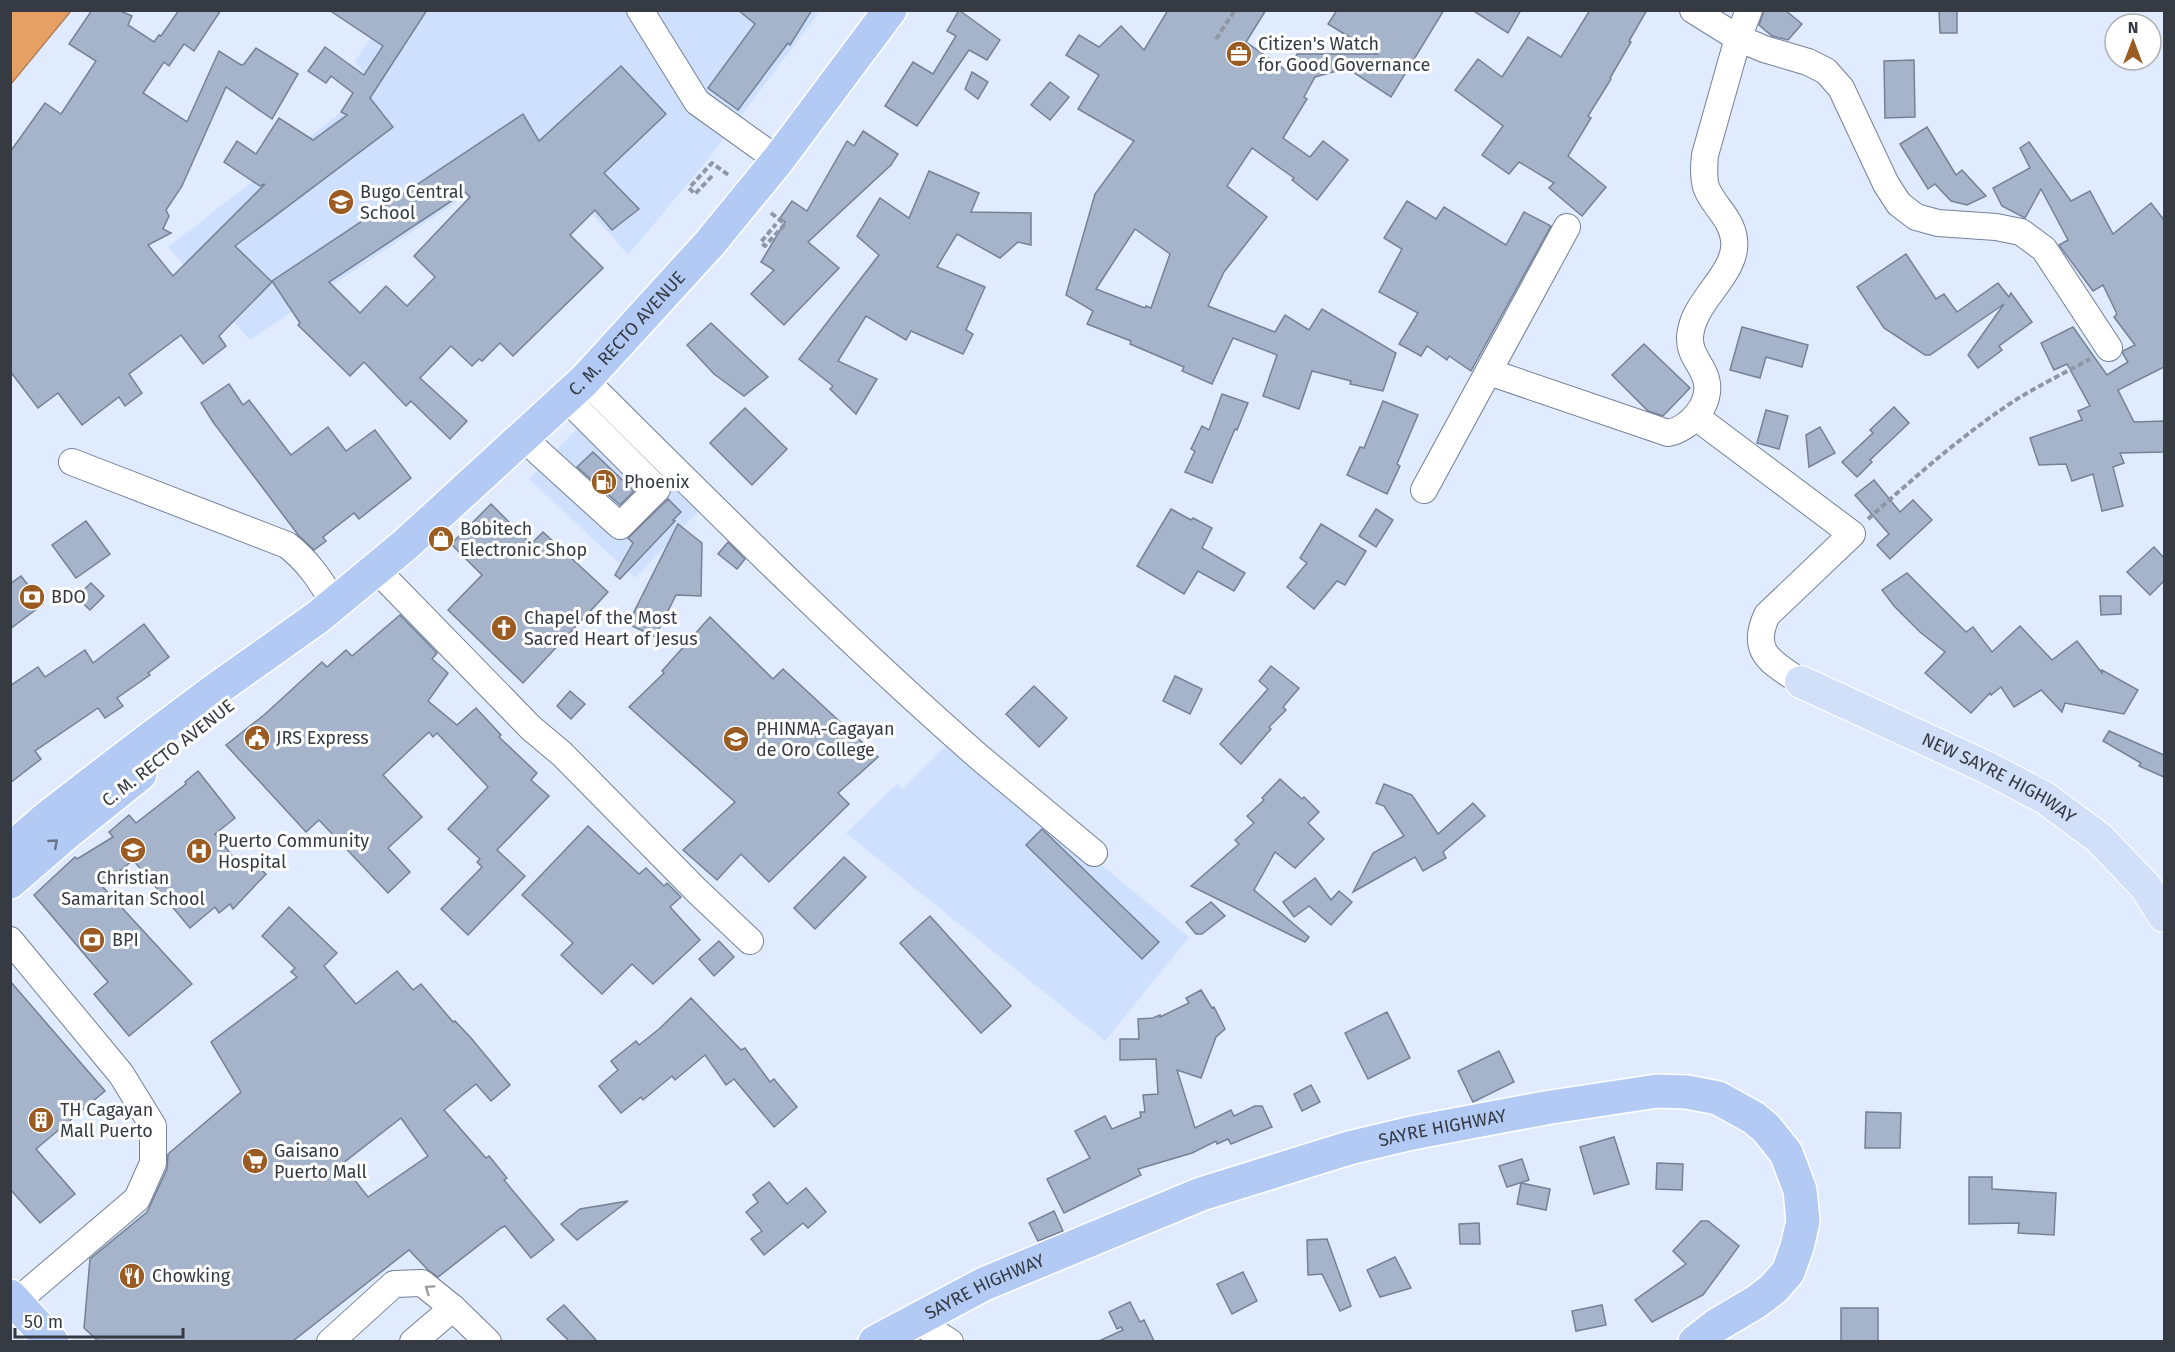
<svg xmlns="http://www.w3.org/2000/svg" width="2175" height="1352" font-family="'Fira Sans',sans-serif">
	<rect width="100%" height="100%" fill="#e0ebff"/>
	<g fill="#cee0fe">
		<polygon points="389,11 820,11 709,158 628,255 536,149 250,340 168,247 374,87 355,61"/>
		<polygon points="596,409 701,508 635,578 529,479"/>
		<polygon points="950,741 1189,937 1105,1041 846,833 897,784 903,789"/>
	</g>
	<polygon fill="#e7a064" stroke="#b2815a" stroke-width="1.5" points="11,10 71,11 11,84 10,11"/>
	<g fill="#a6b4cb" stroke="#748196" stroke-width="1.5" fill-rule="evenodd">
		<polygon points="92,10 118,10 132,16 128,25 154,42 159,35 161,36 179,10 221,10 194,51 184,44 169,66 164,62 143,93 187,122 219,51 241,65 244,64 256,48 298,74 272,119 226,87 182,186 166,210 169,216 163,229 171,233 148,245 173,276 265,184 260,186 224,162 237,141 256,154 279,118 313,140 347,115 341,112 353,93 331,76 326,83 308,71 325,47 364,75 383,46 329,10 427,10 370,98 393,127 235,246 272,282 219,336 226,346 203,364 181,335 129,374 142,393 125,406 119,397 82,425 58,393 38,408 10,371 10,152 45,103 61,114 96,61 69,44"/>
		<polygon points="738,10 812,10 790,45 788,43 738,110 708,88 755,24"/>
		<polygon points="959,10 1000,40 987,60 969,50 917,126 885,106 913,62 933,74 956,36 947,31"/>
		<path d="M1168 10H1266L1246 42 1287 71 1297 54H1377L1328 24 1337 10H1444L1391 97 1347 68 1315 77 1304 97 1307 99 1283 138 1310 157 1323 141 1348 160 1317 200 1292 180 1294 178 1252 148 1227 186 1267 217 1224 272 1208 306 1275 332 1285 315 1309 330 1322 309 1396 353 1383 391 1350 384 1351 381 1312 371 1299 409 1263 396 1277 355 1233 338 1212 384 1182 371 1184 367 1130 344 1131 341 1087 324 1093 311 1066 295 1095 194 1134 141 1078 109 1099 75 1066 55 1079 35 1099 47 1121 26 1144 50ZM1135 229 1170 254 1151 308 1146 306 1145 308 1096 289Z"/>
		<polygon points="1472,10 1521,10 1508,33"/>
		<polygon points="1590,10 1647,10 1629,41 1631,42 1610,78 1611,79 1588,116 1591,118 1568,156 1606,187 1582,216 1549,188 1554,183 1519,162 1509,174 1482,155 1503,126 1455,90 1478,59 1502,77 1528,37 1561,57"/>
		<polygon points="1764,10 1785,10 1802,24 1788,40 1772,36 1759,25"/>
		<polygon points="1939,10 1957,10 1957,33 1940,33"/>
		<polygon points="1914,60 1915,117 1885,118 1884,61"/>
		<path d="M621 66 666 114 604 173 639 209 612 230 595 210 570 235 603 268 513 356 500 343 482 361 479 359 472 366 451 346 420 378 467 421 450 439 411 401 406 406 364 362 350 376 298 325 300 323 272 281 523 114 539 141ZM465 192 470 197 414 256 435 277 407 306 386 286 360 313 329 282Z"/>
		<polygon points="972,72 988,82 978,99 965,89"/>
		<polygon points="1050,82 1069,97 1050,120 1031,105"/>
		<polygon points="1927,127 1956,175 1962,170 1986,196 1967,205 1951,201 1935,184 1928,189 1900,144"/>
		<polygon points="863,131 898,154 891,165 808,242 839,268 784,325 751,294 774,270 761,262 785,222 780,218 792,201 807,211 847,141 854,146"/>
		<polygon points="2029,142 2071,201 2090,191 2113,234 2151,203 2164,220 2164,367 2118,390 2134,422 2164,421 2164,452 2120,453 2124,463 2113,467 2123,506 2102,511 2093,474 2072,481 2066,464 2039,465 2030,438 2082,420 2078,411 2090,406 2067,364 2054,370 2041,343 2073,327 2107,375 2128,362 2123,354 2123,351 2135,345 2114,317 2117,314 2103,285 2093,291 2059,245 2068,240 2041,189 2025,218 2002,206 1993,188 2030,168 2020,148"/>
		<polygon points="929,171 979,193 971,212 1031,213 1031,245 1018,242 1000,258 957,234 937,267 985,287 966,330 973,334 963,354 911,331 906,340 866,316 838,361 877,379 856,414 830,389 833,386 799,359 879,255 857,236 880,198 909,218"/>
		<polygon points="1407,201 1436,219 1444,207 1506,245 1524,212 1551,226 1471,371 1449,356 1447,360 1427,346 1421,356 1399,344 1418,313 1379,292 1402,249 1384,238"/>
		<polygon points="1906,254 1936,299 1944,294 1957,312 1998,283 2009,297 2011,293 2032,322 1999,346 2002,350 1978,368 1968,355 2004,304 1930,355 1925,355 1884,328 1857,287"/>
		<polygon points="711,323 768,377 744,396 714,374 687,345"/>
		<polygon points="1742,327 1808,345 1802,367 1766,357 1760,378 1730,370"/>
		<polygon points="1644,344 1690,388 1663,416 1648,411 1612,375"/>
		<polygon points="229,384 243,405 249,400 291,455 328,427 346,451 375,430 411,478 359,519 354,513 323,537 326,541 314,550 299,536 213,422 201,403"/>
		<polygon points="1222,394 1248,403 1237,430 1235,429 1212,483 1185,472 1195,451 1191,449 1202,426 1209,430"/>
		<polygon points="1383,401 1418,415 1397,464 1400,466 1387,494 1347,475 1360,447 1364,448"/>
		<polygon points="1894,407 1909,423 1870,460 1872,462 1857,477 1842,462 1873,433 1870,430"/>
		<polygon points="745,408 787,449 752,485 710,443"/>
		<polygon points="1766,410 1788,416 1779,449 1757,443"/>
		<polygon points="1820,427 1835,453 1809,467 1806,435"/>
		<polygon points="593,452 634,491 620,505 577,467"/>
		<polygon points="1874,480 1900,512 1913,500 1932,520 1890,559 1877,545 1889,534 1855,495"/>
		<polygon points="668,499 681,512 673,520 675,521 620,579 615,575 633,543 628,538"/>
		<polygon points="491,504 531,544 543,532 608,592 523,683 448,610 482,575 451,544"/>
		<polygon points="1171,509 1191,520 1193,518 1212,528 1202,548 1245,573 1234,591 1198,571 1184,594 1137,566"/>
		<polygon points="1376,509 1393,520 1376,547 1359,536"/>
		<polygon points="86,521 110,554 76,578 52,545"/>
		<polygon points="678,524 702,543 701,596 676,595 655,637 628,624"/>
		<polygon points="1321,524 1366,551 1345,585 1337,581 1314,609 1287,587 1307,563 1300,558"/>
		<polygon points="728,542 745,559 737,569 718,554"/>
		<polygon points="2154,547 2164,558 2164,581 2150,595 2127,572"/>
		<polygon points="1907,573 1966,632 1973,627 1992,652 2020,626 2052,660 2077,641 2102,673 2102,670 2138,690 2124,714 2065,703 2062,712 2041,690 2014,707 2001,687 1991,695 1990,693 1971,713 1925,673 1945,652 1920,632 1894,606 1882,590"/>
		<polygon points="21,576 43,604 10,629 10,584"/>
		<polygon points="91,583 104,596 90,610 76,597"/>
		<polygon points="2100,596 2121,596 2121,614 2101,615"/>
		<polygon points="400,615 437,653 432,659 448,673 428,701 457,725 476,708 501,735 499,737 537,773 531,780 549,796 497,850 525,876 468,935 441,909 482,867 477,862 480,859 448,829 488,787 437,733 433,737 429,732 383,775 422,817 388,848 410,872 388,893 319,820 306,832 226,745 264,715 322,662 327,667 346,650 352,656"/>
		<polygon points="710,617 773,679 783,669 878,757 838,793 849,804 769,882 741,854 717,880 683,850 735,802 629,707 664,673 662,671"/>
		<polygon points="144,624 169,657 148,673 150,675 117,698 123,706 105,718 98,708 35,751 41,759 10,783 10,686 38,667 45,677 85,650 93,663"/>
		<polygon points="1271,666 1299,688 1283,707 1286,710 1269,727 1271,729 1241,764 1220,744 1268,689 1259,681"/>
		<polygon points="1175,676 1202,689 1190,714 1163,701"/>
		<polygon points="1034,686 1067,718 1039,747 1006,714"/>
		<polygon points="570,691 585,704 571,719 557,706"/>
		<polygon points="2109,731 2164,755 2164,777 2139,766 2141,763 2103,741"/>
		<polygon points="198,771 235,818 215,834 242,868 250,859 266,874 233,909 230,904 219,913 215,907 190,928 133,860 102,886 192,984 129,1036 94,994 108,982 34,895 75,857 77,859 113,837 109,832 129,815 136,823 186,784 185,782"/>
		<polygon points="1280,779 1302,799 1304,797 1319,812 1308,823 1324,839 1295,868 1275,852 1254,890 1309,937 1305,942 1191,886 1239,844 1235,840 1254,823 1247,816 1264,800 1262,798"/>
		<polygon points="1384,784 1412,795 1438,834 1473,803 1485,816 1443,852 1446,858 1423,871 1415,857 1353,892 1373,853 1404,836 1384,806 1376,803"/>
		<polygon points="588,826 639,874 646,868 664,886 667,883 681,897 670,907 700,940 653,984 632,964 602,994 561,955 573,943 522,895"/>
		<polygon points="1042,829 1159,942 1142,959 1026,845"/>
		<polygon points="844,857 866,877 815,929 794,908"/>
		<polygon points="1315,878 1331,900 1339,891 1352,902 1331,925 1309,906 1294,917 1283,902"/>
		<polygon points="1211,902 1225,916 1202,934 1196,934 1186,922"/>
		<path d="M289 907 337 953 324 966 356 1004 397 971 413 990 421 984 453 1022 455 1021 471 1038 510 1085 491 1101 476 1084 444 1110 486 1158 489 1156 507 1178 504 1180 554 1240 531 1258 505 1226 501 1228 438 1277 428 1270 409 1250 293 1341H98L84 1328 90 1259 147 1212 167 1169 168 1154 241 1092 211 1042 297 977 291 972 295 968 262 936ZM401 1118 428 1156 368 1197 342 1164Z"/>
		<polygon points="930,916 1011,1006 981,1033 900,943"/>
		<polygon points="719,941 734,957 714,976 699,959"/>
		<polygon points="10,981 105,1091 36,1149 75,1194 40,1223 10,1189"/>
		<polygon points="1201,990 1212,1008 1214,1007 1225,1029 1216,1037 1201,1078 1177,1070 1195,1128 1231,1110 1234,1116 1255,1106 1262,1106 1272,1127 1231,1144 1228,1139 1217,1144 1216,1141 1192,1153 1138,1169 1141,1175 1064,1213 1047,1179 1090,1158 1075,1131 1105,1116 1112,1129 1141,1117 1140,1112 1145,1112 1143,1095 1158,1094 1156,1059 1120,1060 1120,1039 1139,1039 1138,1019 1153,1018 1160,1015 1160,1017 1189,1003 1186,998"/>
		<polygon points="691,998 741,1050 745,1048 770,1082 774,1079 797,1107 774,1127 734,1079 726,1085 705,1055 675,1080 672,1076 643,1100 641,1097 621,1113 599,1086 618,1070 611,1061 636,1041 639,1045 659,1029"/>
		<polygon points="1387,1012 1410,1058 1368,1079 1345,1033"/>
		<polygon points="1499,1051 1514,1082 1473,1102 1458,1071"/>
		<polygon points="1311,1085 1320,1102 1302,1111 1294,1094"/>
		<polygon points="1866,1112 1901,1113 1900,1148 1865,1148"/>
		<polygon points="1614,1137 1629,1184 1594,1194 1580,1147"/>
		<polygon points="1522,1159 1529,1180 1507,1187 1499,1166"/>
		<polygon points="1657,1163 1683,1164 1682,1190 1656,1189"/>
		<polygon points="1969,1177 1992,1177 1992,1189 2056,1193 2054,1235 2018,1233 2019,1223 1969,1224"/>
		<polygon points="769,1182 787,1204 806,1188 826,1212 808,1228 803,1223 764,1255 751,1239 762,1231 746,1212 758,1202 753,1195"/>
		<polygon points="1521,1183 1550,1189 1546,1210 1517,1204"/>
		<polygon points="628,1201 577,1240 561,1224 580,1209"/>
		<polygon points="1054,1211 1063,1231 1038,1241 1029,1223"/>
		<polygon points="1701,1221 1708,1221 1739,1246 1703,1295 1652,1322 1635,1300 1686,1264 1673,1251"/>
		<polygon points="1479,1223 1480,1244 1460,1244 1459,1224"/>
		<polygon points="1327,1239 1351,1306 1340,1311 1322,1274 1308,1275 1307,1240"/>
		<polygon points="1395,1257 1411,1288 1380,1297 1367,1270"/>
		<polygon points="1243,1272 1257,1301 1232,1314 1217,1284"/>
		<polygon points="1130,1302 1140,1322 1144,1320 1154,1341 1099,1341 1123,1330 1121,1327 1117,1329 1109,1312"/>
		<polygon points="564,1305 597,1341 569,1341 547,1319"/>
		<polygon points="1602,1305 1606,1325 1576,1331 1572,1311"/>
		<rect x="1841" y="1308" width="37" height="33"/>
	</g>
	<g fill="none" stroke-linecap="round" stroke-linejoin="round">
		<g stroke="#748096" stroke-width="28">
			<g id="minor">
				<polyline points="640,10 697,102 778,160"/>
				<polyline points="1693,10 1738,38 1764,49 1808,62 1826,71 1841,88 1886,184 1899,204 1916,217 1938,223 1996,227 2021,232 2044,249 2109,348"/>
				<path d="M1489 372 1668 433C1690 429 1713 403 1706 379 1702 364 1689 355 1690 337 1692 300 1739 274 1734 239 1731 217 1713 206 1706 187 1703 176 1704 166 1705 155L1738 38 1749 10"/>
				<path d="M585 380C714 508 842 637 979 757 1017 789 1056 821 1094 853"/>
				<path d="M1696 417 1852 534 1767 615C1749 653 1773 663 1801 682"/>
				<polyline points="522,437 620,526 657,489 565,397"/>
				<path d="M72 462 287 545C308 561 321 581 334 603"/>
				<polyline points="1424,490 1567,227"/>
				<polyline points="376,569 531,728 562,754 697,891 750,941"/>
				<polyline points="10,940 121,1074 153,1126 153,1163 137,1199 10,1307"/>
				<polyline points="915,1320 950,1342"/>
				<polyline points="330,1342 394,1284 422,1283 453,1308 488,1342"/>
				<polyline points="413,1342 453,1308"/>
			</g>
		</g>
		<g stroke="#fff" stroke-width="34">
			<g id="major">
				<path id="s1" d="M1801 682 1988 768 2045 798 2099 838 2145 886 2164 916"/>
			</g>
		</g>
		<g stroke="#fff" stroke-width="36">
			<g id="highway">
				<path id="s2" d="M10 850 48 817 131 753 211 693 318 617 405 545 585 380 710 243 778 160 890 10"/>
				<polyline points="10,882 63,836 140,774"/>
				<polyline points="10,1296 52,1342"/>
				<path id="s3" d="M875 1342 984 1284 1201 1194 1349 1148 1412 1133 1545 1108 1657 1091 1687 1092 1718 1098 1754 1118 1766 1128 1786 1153 1800 1190 1803 1221 1797 1247 1788 1272 1773 1289 1756 1302 1717 1325 1695 1342"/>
			</g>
		</g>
		<g stroke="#8f97a6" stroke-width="4" stroke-dasharray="6 3" stroke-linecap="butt">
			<polyline points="1216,39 1235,10"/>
			<polyline points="712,176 695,194 689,188 712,163 730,176"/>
			<polyline points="771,213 785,224 765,246 761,242 776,224"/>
			<path d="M1868 519C1915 477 1961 436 2014 401 2038 386 2064 373 2090 359"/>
		</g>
		<use href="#minor" stroke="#fff" stroke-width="26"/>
		<use href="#major" stroke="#d1dff8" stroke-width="32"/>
		<use href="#highway" stroke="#b2caf4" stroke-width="33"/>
	</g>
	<defs><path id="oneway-chevron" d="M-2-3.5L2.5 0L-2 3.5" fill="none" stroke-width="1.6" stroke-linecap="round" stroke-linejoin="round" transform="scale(1.5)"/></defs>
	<use stroke="#67748a" href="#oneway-chevron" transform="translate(54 843) rotate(-41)"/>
	<use stroke="#9a9ca1" href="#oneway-chevron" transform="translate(429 1289) rotate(-145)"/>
	<defs>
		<g id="office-disc" transform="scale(1.35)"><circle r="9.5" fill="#9a5c22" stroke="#fff"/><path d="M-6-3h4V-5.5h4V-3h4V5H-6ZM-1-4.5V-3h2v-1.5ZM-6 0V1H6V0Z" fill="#fff"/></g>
		<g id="school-disc" transform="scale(1.35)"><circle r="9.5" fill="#9a5c22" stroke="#fff"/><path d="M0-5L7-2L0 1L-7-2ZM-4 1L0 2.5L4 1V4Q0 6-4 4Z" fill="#fff"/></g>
		<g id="fuel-disc" transform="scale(1.35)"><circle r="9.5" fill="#9a5c22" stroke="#fff"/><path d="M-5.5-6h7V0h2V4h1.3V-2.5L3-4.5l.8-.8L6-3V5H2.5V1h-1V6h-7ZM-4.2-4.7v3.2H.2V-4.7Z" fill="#fff"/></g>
		<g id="shop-disc" transform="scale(1.35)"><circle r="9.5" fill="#9a5c22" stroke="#fff"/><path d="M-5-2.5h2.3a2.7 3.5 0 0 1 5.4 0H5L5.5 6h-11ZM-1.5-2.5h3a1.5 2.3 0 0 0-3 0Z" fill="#fff"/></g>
		<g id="bank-disc" transform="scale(1.35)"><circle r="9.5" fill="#9a5c22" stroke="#fff"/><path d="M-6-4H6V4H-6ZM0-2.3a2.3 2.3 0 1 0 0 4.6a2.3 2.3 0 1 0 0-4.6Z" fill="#fff"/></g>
		<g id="church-disc" transform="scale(1.35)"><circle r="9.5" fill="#9a5c22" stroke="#fff"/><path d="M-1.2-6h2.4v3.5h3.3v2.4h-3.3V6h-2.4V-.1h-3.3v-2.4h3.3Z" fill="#fff"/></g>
		<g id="civic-disc" transform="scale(1.35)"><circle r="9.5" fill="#9a5c22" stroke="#fff"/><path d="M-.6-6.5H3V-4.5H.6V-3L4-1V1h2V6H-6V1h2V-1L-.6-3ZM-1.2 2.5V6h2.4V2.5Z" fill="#fff"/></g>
		<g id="university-disc" transform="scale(1.35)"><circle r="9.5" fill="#9a5c22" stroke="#fff"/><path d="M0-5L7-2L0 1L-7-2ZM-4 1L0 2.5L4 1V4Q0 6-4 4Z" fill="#fff"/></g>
		<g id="hospital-disc" transform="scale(1.35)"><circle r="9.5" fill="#9a5c22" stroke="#fff"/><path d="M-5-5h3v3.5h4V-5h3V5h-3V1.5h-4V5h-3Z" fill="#fff"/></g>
		<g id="building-disc" transform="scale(1.35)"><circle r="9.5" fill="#9a5c22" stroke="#fff"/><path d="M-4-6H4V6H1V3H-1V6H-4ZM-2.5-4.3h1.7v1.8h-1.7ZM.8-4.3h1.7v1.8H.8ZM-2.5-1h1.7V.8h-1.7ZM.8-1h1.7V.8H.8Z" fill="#fff"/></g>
		<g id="supermarket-disc" transform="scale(1.35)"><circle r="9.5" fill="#9a5c22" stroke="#fff"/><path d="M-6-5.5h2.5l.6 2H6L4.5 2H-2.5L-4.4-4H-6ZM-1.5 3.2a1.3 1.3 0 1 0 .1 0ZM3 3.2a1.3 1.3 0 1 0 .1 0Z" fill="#fff"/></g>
		<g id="restaurant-disc" transform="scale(1.35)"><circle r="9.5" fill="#9a5c22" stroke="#fff"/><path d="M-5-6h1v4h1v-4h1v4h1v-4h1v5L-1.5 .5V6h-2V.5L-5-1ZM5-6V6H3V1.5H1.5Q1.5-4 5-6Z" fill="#fff"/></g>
	</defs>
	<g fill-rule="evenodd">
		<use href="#office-disc" x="1239" y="54"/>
		<use href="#school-disc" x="341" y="202"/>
		<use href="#fuel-disc" x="604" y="482"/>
		<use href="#shop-disc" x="441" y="539"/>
		<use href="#bank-disc" x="32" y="597"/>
		<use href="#church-disc" x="504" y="628"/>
		<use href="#civic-disc" x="257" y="738"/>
		<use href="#university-disc" x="736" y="739"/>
		<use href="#school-disc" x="133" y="850"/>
		<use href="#hospital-disc" x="199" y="851"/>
		<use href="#bank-disc" x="92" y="940"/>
		<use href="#building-disc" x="41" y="1120"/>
		<use href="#supermarket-disc" x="255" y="1161"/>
		<use href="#restaurant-disc" x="132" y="1276"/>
	</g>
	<g text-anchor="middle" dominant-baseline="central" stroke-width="6" stroke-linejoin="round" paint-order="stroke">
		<g font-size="18" fill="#353a43" stroke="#fff" text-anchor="start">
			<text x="1258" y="44">Citizen's Watch<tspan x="1258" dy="21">for Good Governance</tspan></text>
			<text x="360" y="192">Bugo Central<tspan x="360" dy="21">School</tspan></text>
			<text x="624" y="482">Phoenix</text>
			<text x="460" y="529">Bobitech<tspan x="460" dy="21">Electronic Shop</tspan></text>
			<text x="51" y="597">BDO</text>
			<text x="524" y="618">Chapel of the Most<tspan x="524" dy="21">Sacred Heart of Jesus</tspan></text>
			<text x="756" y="729">PHINMA-Cagayan<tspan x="756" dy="21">de Oro College</tspan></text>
			<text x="276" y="738">JRS Express</text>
			<text x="218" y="841">Puerto Community<tspan x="218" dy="21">Hospital</tspan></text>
			<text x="133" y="878" text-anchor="middle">Christian<tspan x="133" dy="21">Samaritan School</tspan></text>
			<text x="112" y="940">BPI</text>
			<text x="60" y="1110">TH Cagayan<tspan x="60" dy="21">Mall Puerto</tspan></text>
			<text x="274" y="1151">Gaisano<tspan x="274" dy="21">Puerto Mall</tspan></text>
			<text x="152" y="1276">Chowking</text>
		</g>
		<g font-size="18" fill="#353a43" stroke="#fff">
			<text stroke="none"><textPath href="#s2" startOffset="806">C. M. RECTO AVENUE</textPath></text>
			<text transform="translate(168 753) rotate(-38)">C. M. RECTO AVENUE</text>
			<text stroke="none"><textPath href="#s1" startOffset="220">NEW SAYRE HIGHWAY</textPath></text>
			<text stroke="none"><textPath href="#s3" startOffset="609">SAYRE HIGHWAY</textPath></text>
			<text stroke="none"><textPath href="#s3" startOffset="123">SAYRE HIGHWAY</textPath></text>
		</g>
	</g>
	<rect width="2175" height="1352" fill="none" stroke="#353a43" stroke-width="24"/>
	<g transform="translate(2133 42)"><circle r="28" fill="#ffffff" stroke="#aeb0b4" stroke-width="1.5"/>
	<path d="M0-4.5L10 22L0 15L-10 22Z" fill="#9a5c22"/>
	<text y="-9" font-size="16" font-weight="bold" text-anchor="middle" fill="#353a43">N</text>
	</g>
	<path d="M15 1328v9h168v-9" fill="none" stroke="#353a43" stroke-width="3"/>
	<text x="24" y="1328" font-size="18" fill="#353a43" stroke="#ffffff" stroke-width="4.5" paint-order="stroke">50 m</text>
</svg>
